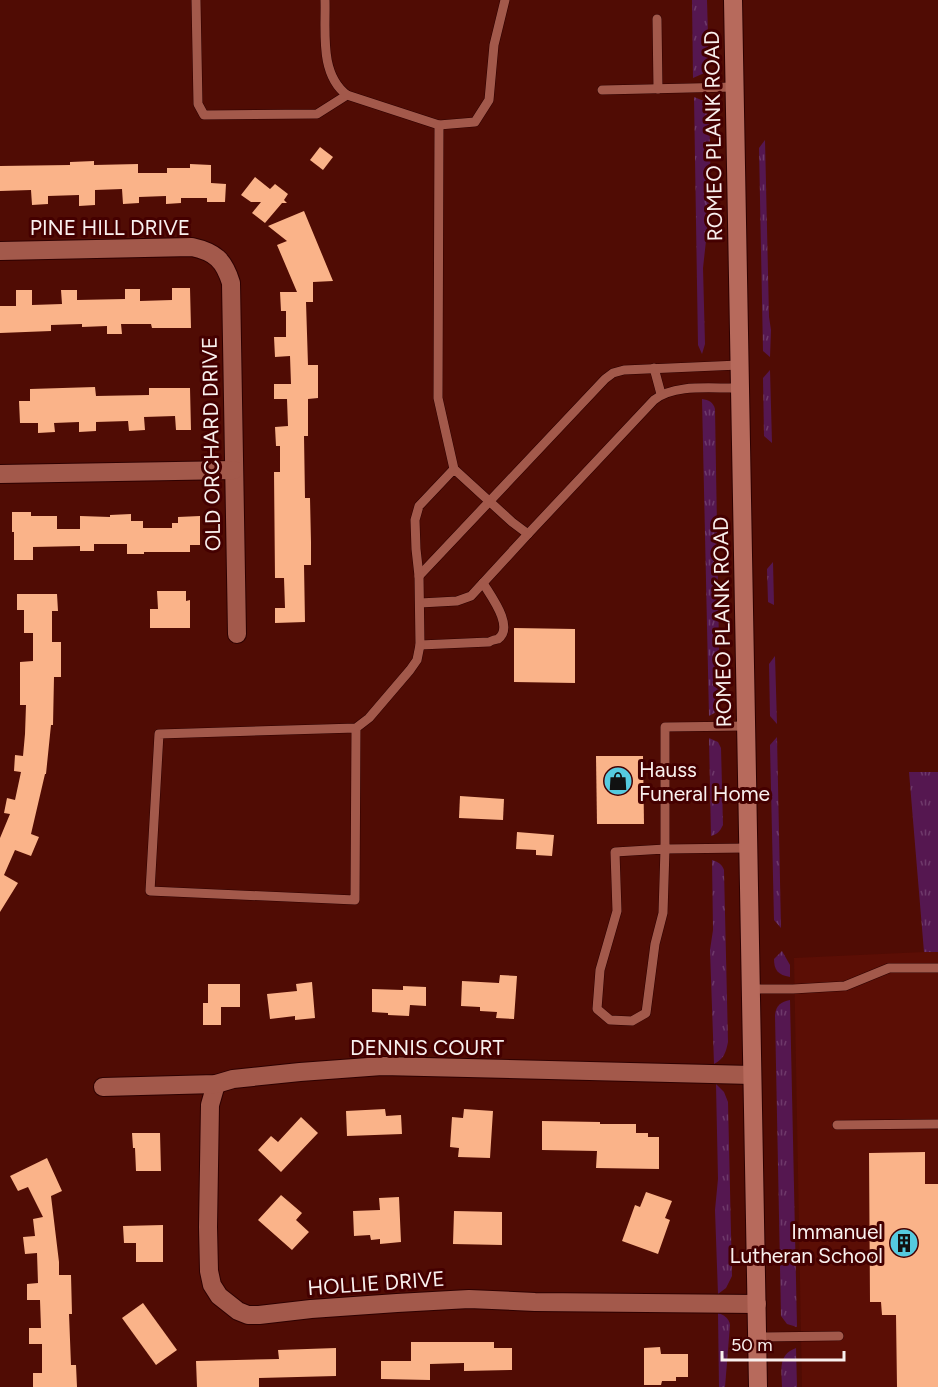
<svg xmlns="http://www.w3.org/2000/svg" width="938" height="1387" font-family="Figtree,sans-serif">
	<defs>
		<pattern id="grass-tufts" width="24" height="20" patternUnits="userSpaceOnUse" patternTransform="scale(1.5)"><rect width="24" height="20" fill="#551750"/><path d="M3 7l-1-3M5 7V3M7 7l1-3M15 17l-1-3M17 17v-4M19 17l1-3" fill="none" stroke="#6e396a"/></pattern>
	</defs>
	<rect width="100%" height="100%" fill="#500c04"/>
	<polygon fill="#5b0e05" points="924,952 938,952 938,1387 802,1387 794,958"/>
	<g fill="url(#grass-tufts)">
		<polygon points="692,0 707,0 709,71 693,78"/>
		<polygon points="694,97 709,103 711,195 703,268 705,344 702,354 698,345"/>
		<polygon points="765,140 769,317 771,330 770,357 763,351 759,148"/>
		<polygon points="770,370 772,443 764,436 763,378"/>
		<path d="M702 399C709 400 713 402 715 409L720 707 718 711 709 716Z"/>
		<polygon points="773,562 774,605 768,602 767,569"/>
		<polygon points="775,656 777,724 770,716 769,664"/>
		<polygon points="777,737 781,928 774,920 770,745"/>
		<path d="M709 738 718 742 721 748 723 825C720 831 718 834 711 836Z"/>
		<polygon points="909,772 938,772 938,952 924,952"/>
		<path d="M712 860C718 862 722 864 724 870L728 1042C726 1052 724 1059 714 1064L710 950 713 930Z"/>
		<path d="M782 951 790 965V977C778 975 774 970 774 959Z"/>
		<path d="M790 1000 797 1327 787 1324 781 1316 775 1015C776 1005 781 1002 790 1000Z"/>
		<polygon points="716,1084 724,1092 728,1102 732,1276 726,1288 718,1294 715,1210 718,1179"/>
		<path d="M718 1313C724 1315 729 1318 730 1325L725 1387H719Z"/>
		<path d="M796 1348 797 1387H782C782 1371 777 1355 796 1348Z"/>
	</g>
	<g fill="#fab389">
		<polygon points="320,147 333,157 323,170 310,160"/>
		<polygon points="94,161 94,165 138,164 138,173 167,173 167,168 190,168 190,164 211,165 211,183 226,184 225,202 207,202 207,198 181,198 181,203 166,204 166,196 139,197 139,203 123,204 122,189 95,190 95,205 79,206 79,195 48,196 48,204 32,205 31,190 0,191 0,166 70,165 70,162"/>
		<polygon points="255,177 270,189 275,184 288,194 284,200 287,203 282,203 265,223 252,213 261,202 251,202 241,195"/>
		<polygon points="304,211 333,281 313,282 313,302 306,302 308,365 318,365 318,398 308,399 308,436 304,436 305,498 310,498 311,542 311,565 304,565 305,622 275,623 275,608 285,608 284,578 275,578 274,472 280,472 280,446 276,446 275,427 288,426 287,399 274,399 274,384 291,384 290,356 275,357 274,337 286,337 286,311 281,311 280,292 297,292 277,245 287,241 268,226"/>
		<polygon points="172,288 190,288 191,328 152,328 151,324 121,324 122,334 107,334 107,326 82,327 82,324 51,325 51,331 0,333 0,306 16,306 16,290 32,290 32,305 62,304 61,290 77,290 77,300 125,299 125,289 140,289 140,301 172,300"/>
		<polygon points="95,387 96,396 149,395 149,388 190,388 191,430 176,430 175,416 144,417 145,430 129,431 128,421 96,422 96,431 79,432 79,422 54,423 55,432 38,433 38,423 20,423 19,401 30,401 30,389"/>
		<polygon points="12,512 31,512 31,516 57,516 57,529 80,529 80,516 110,517 110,515 131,514 131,521 143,521 143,528 172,528 172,523 178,523 178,517 200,516 200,545 190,545 190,552 144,552 144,554 127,554 127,544 94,544 94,551 80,551 80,546 33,547 33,560 14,560 14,532 12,532"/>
		<polygon points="157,591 186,591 186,601 190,600 190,628 150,628 150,609 158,609"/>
		<polygon points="17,594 57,594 58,611 52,611 52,642 61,642 61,677 54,677 53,725 51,725 46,774 45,774 31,834 39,837 31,856 15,850 4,875 18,883 0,912 0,838 10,814 4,813 7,798 15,800 21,772 14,771 15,755 23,756 25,734 26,705 20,705 20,662 33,661 33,633 24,633 24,610 17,610"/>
		<polygon points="514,628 575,629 575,683 514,682"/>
		<polygon points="596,756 643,756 644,824 597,824"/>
		<polygon points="460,796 504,799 503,820 459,818"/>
		<polygon points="517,832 554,835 552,856 536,855 536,850 516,849"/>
		<polygon points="500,975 517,976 514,1019 496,1018 497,1012 480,1011 480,1007 461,1006 462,981 499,983"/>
		<polygon points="312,982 315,1018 295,1020 295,1016 270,1019 267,994 297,991 296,984"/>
		<polygon points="208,984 240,984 240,1007 221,1007 221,1025 203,1025 203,1003 208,1003"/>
		<polygon points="403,986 426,987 426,1006 410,1005 409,1016 388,1015 388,1013 372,1012 372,989 403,990"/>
		<polygon points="385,1109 386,1116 401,1115 402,1134 347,1136 346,1111"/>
		<polygon points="464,1109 493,1111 490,1158 458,1157 459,1148 450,1147 452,1117 463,1118"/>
		<polygon points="301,1117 318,1133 281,1172 258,1150 271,1136 278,1142"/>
		<polygon points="542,1121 600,1122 600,1124 636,1124 636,1133 648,1133 648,1137 659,1137 659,1169 596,1168 597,1151 542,1150"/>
		<polygon points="132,1133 160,1133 161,1171 136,1171 135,1148 133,1148"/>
		<polygon points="925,1152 925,1184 938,1184 938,1387 897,1387 896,1315 882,1315 881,1302 870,1302 869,1153"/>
		<polygon points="47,1158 62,1191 51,1196 59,1262 59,1275 71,1275 72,1314 69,1314 71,1365 76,1365 77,1387 33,1387 33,1373 42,1373 42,1344 29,1344 29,1328 41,1328 40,1300 27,1300 27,1284 38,1283 37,1253 25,1254 23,1237 35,1236 33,1219 43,1217 28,1187 18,1191 10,1176"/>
		<polygon points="646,1192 672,1201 665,1218 670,1220 658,1254 622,1241 635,1205 640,1207"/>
		<polygon points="281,1195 302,1213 296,1220 309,1232 292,1250 258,1220"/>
		<polygon points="399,1197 401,1242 380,1244 380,1239 371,1240 370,1235 354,1236 353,1211 380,1210 379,1198"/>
		<polygon points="454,1211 502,1212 502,1245 453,1244"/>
		<polygon points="163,1225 163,1262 136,1262 136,1243 124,1243 123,1226"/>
		<polygon points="143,1303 177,1350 156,1365 122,1318"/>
		<polygon points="411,1342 494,1342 494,1348 512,1348 512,1370 464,1371 464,1363 430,1364 430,1380 381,1379 381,1361 411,1361"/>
		<polygon points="660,1347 661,1354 688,1354 688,1377 676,1377 676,1381 662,1381 661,1385 644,1385 644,1348"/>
		<polygon points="336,1348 336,1376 259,1378 259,1387 197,1387 196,1361 279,1359 278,1350"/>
	</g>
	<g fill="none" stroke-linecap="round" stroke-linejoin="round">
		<g stroke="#2d0000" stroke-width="10">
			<g id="lane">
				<polyline points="196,0 198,104 204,115 317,114 347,95"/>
				<path d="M325 0C326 31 319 74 347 95L439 125 438 398 454 469"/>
				<polyline points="657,19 658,89"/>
				<polyline points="602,90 734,87"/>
				<polyline points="439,125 475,122 489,100 494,45 505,0"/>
				<polyline points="654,368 661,394"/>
				<polyline points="419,576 605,379 613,373 624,370 739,365"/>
				<path d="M420 603 457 601 471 596 528 534 654 400C675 383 714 389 740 388"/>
				<path d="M420 645 489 642C490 641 498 639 498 639 515 627 490 595 483 583"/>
				<polyline points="746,726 665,727 665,849 748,848"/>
				<polyline points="356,728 355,900 150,891 159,734 356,728 369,718 410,670 417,660 420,645 419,576 416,549 415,520 419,506 454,469 512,522 528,534"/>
				<polygon points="665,849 663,913 655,944 646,1013 632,1021 610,1020 597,1009 600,970 617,911 615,852"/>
				<polyline points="751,989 793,989 845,986 889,968 938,968"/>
				<polyline points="837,1125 938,1124"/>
				<polyline points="757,1337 839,1336"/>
			</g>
		</g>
		<g stroke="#2d0000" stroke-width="20">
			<g id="street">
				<path d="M0 251 192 247C215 252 224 260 231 283L237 634"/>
				<polyline points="0,474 234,470"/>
				<polyline points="216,1084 210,1105 208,1227 209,1271 212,1285 219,1296 238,1311 248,1315 259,1315 311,1309 397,1303 469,1299 535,1302 757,1304"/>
				<polyline points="103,1087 216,1084 233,1079 300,1072 382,1066 752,1075"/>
			</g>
		</g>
		<g stroke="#2d0000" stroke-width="20">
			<polyline id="secondary" points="733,0 758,1387"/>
		</g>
		<use href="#lane" stroke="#a3594b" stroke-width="9"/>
		<use href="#street" stroke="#a3594b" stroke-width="18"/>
		<use href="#secondary" stroke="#b76a5c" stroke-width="18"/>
	</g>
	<defs>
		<g id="shop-disc" transform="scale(1.5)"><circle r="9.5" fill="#55cadf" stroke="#400"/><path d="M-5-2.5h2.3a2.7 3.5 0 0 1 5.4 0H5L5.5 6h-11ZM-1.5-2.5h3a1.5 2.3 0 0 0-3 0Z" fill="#111"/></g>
		<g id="building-disc" transform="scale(1.5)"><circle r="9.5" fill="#55cadf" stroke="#400"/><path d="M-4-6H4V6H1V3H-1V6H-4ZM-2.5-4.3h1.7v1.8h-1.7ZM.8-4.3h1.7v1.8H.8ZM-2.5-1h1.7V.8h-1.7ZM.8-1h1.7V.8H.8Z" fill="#111"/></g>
	</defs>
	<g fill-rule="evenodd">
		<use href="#shop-disc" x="618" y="781"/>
		<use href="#building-disc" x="904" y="1243"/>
	</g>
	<g text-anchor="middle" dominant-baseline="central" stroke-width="6" stroke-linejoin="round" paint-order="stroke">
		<g font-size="21" fill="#f9f0ee" stroke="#400">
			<text transform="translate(713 136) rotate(-91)">ROMEO PLANK ROAD</text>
			<text x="110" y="227">PINE HILL DRIVE</text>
			<text transform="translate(211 444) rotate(-91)">OLD ORCHARD DRIVE</text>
			<text transform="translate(722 622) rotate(-91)">ROMEO PLANK ROAD</text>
			<text x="427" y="1047">DENNIS COURT</text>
			<text transform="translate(376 1283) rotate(-4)">HOLLIE DRIVE</text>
		</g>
		<g font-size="21" fill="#f9f0ee" stroke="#400" text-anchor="start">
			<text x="639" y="769">Hauss<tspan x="639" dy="24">Funeral Home</tspan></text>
			<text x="883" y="1231" text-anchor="end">Immanuel<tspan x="883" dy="24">Lutheran School</tspan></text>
		</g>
	</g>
	<path d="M722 1351v9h122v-9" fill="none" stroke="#f9f0ee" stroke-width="3"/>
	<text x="731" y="1351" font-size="18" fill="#f9f0ee" stroke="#440000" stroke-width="4.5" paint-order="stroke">50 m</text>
</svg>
